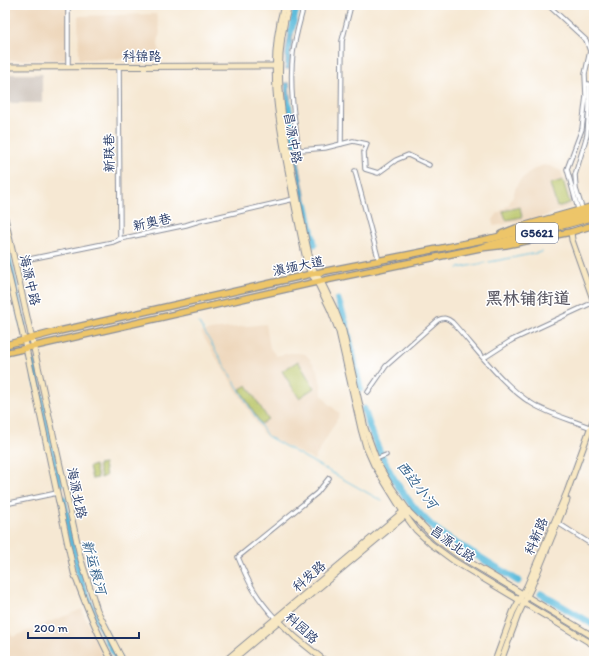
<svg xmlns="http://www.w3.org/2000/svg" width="599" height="666" font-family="Itim,'LXGW WenKai TC',sans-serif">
	<rect width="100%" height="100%" fill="#fff"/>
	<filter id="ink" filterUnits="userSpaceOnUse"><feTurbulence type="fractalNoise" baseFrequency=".025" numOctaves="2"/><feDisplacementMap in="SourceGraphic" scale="8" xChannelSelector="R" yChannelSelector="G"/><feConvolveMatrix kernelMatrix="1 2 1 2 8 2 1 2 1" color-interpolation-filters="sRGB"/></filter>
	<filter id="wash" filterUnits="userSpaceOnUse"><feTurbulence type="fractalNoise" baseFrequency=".012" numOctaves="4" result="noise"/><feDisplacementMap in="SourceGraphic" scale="16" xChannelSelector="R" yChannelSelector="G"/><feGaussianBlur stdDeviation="0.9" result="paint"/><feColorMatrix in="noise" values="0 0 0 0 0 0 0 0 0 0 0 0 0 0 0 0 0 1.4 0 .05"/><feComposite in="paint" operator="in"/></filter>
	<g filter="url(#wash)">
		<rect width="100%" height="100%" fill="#f6e8d3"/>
		<g fill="#eed7bb">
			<polygon points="5,5 68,5 68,56 62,60 5,60"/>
			<polygon points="156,14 160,31 158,44 160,52 151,58 79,59 78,16"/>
			<polygon points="543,165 550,166 561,171 572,207 540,218 494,226 492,221 498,213 509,204 513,196 516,187 520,180 531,171"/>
			<polygon points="266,324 270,348 276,356 290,353 298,353 305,354 310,359 318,371 322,389 322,395 329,404 340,414 314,460 263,434 201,333 210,330"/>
			<polygon points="82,609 104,661 5,661 5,627 13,637"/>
		</g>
		<polygon fill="#ccc2b9" points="7,74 42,74 42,103 5,103 5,77"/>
		<g fill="#b9c567" stroke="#6a7a62">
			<polygon points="563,180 570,203 557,207 550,184"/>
			<polygon points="520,207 522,217 506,220 503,211"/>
			<polygon points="298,361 314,388 299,398 282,371"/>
			<polygon points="247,385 268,419 261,424 240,389"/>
			<polygon points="104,464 106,476 101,478 98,465"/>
			<polygon points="95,465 98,478 92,479 89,467"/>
		</g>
		<g fill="#5dbcdc" stroke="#3c769d">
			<polygon points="291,22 295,23 292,39 289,69 286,69 286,52"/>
			<polygon points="285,83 289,83 291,112 287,112"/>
			<polygon points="288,120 292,120 296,145 292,145"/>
			<polygon points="294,153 297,153 308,211 305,212"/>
			<polygon points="307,223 311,223 315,243 312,244"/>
		</g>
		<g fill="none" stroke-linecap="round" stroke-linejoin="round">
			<g stroke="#5dbcdc" stroke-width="1">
				<polyline points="458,268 542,252"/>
				<polyline points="199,323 267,436 382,501"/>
			</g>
			<g stroke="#5dbcdc" stroke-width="7">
				<polyline points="291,31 297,5"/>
				<polyline points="288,103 294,145"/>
				<polyline points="305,203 314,244"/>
				<polyline points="5,245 23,324"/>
				<polyline points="338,300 346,324 360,389"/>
				<polyline points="33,362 60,484"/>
				<path d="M364 409C378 457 400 500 439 532 448 539 458 545 468 550 484 560 501 570 518 581"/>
				<path d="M63 499C69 529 74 560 84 589 94 614 106 638 119 661"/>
				<polyline points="541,594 594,625"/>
			</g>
		</g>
	</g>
	<g filter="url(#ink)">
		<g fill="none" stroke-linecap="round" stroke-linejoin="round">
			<g stroke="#888c98" stroke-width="5.5">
				<g id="street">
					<polyline points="68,5 68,67"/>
					<polyline points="548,5 586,40 590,51 585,74 586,96 582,129 567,169 578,209"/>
					<polyline points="119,67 120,239"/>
					<polyline points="341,144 342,41 351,5"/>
					<path d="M299 150C294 118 289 86 293 53 295 37 300 21 304 5"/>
					<polyline points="288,151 325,148 353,141 367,144 364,152 365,169 378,173 396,160 408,155 429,165"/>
					<polyline points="355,171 379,261"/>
					<polyline points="582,208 576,189 575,175 587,135 589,107 589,84 586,84"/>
					<polyline points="15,262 113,242 120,239 186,225 199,221 294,199"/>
					<polyline points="484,358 512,340 594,302"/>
					<path d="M368 392 386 366 438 320C444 317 447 318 452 322 476 348 501 384 531 403 550 415 573 420 594 429"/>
					<polyline points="376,459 386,455"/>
					<polyline points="5,504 57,493"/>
					<polyline points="558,523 594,546"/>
					<path d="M276 619C256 597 249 584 238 557L317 493 329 478"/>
				</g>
			</g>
			<g stroke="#888c98" stroke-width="7">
				<g id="secondary">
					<path d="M284 5C267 66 278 119 290 180 295 208 301 236 307 264L311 274 317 282 331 311 339 332 361 429 366 447 374 465 405 515 416 530 431 544 454 561 594 645"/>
					<path d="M289 5C271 64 282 118 293 176 299 205 304 234 311 263L315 273 321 281 335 310 343 331 365 428 378 464 392 488 409 512 436 539 458 555 594 637"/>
					<polyline points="5,67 277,66"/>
					<polyline points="5,218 81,560 97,610 123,661"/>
					<polyline points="571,232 572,240 594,302"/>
					<path d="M5 260 26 348 74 573C85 603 97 633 112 661"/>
					<polyline points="278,620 295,637 325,661"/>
					<polyline points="225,661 405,510"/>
					<polyline points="231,661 407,514"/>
					<polyline points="495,661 513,612 527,586 567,492 594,418"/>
					<polyline points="501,661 518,615 531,588 567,500"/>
				</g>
			</g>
			<g stroke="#888c98" stroke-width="8">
				<g id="primary">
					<polyline points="501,234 516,228 594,206"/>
					<polyline points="5,345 55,332 311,274 493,238"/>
					<polyline points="5,353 321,281 480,248 506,245 571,232 594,225"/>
				</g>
			</g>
			<g stroke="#888c98" stroke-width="8">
				<g id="highway">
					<polyline points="489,239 543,226 594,211"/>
					<polyline points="480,248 594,217"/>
				</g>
			</g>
			<use href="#street" stroke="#fff" stroke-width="3.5"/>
			<use href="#secondary" stroke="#f8e8c3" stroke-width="5"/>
			<use href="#primary" stroke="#edc569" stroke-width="5.5"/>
			<use href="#highway" stroke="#edc569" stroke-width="6"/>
		</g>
	</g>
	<g text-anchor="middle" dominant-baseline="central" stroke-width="3" stroke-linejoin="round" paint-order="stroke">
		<rect fill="#fff" stroke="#5f6d8e" stroke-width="1" x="516" y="223" width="42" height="20" rx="3"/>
		<g font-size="12" font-weight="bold" fill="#1b2f5e">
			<text x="537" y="233">G5621</text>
		</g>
		<g font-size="13" fill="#1b2f5e" stroke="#fff">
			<text x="142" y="56">科锦路</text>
			<text transform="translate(293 138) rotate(80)">昌源中路</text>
			<text transform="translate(109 153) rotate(-91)">新联巷</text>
			<text transform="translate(152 222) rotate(-12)">新奥巷</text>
			<text transform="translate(298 266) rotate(-12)">滇缅大道</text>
			<text transform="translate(30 280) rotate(77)">海源中路</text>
			<text transform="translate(77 493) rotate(78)">海源北路</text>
			<text transform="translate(536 536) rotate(-67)">科新路</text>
			<text transform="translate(453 544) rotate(36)">昌源北路</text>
			<text transform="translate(309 576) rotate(-41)">科发路</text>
			<text transform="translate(302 628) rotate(42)">科园路</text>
		</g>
		<g font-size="14" font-style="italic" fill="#32608a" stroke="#fff">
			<text transform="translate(417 485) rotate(52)">西边小河</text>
			<text transform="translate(94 567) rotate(74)">新运粮河</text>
		</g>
		<g font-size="17" font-weight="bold" fill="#5c5a65" stroke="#fff">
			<text x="528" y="298">黑林铺街道</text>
		</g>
	</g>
	<rect width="599" height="666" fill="none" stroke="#fff" stroke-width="20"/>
	<path d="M28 632v6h111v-6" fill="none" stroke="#1b2f5e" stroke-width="2"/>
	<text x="34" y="632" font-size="12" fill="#1b2f5e" stroke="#ffffff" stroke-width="3" paint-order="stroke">200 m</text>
</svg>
